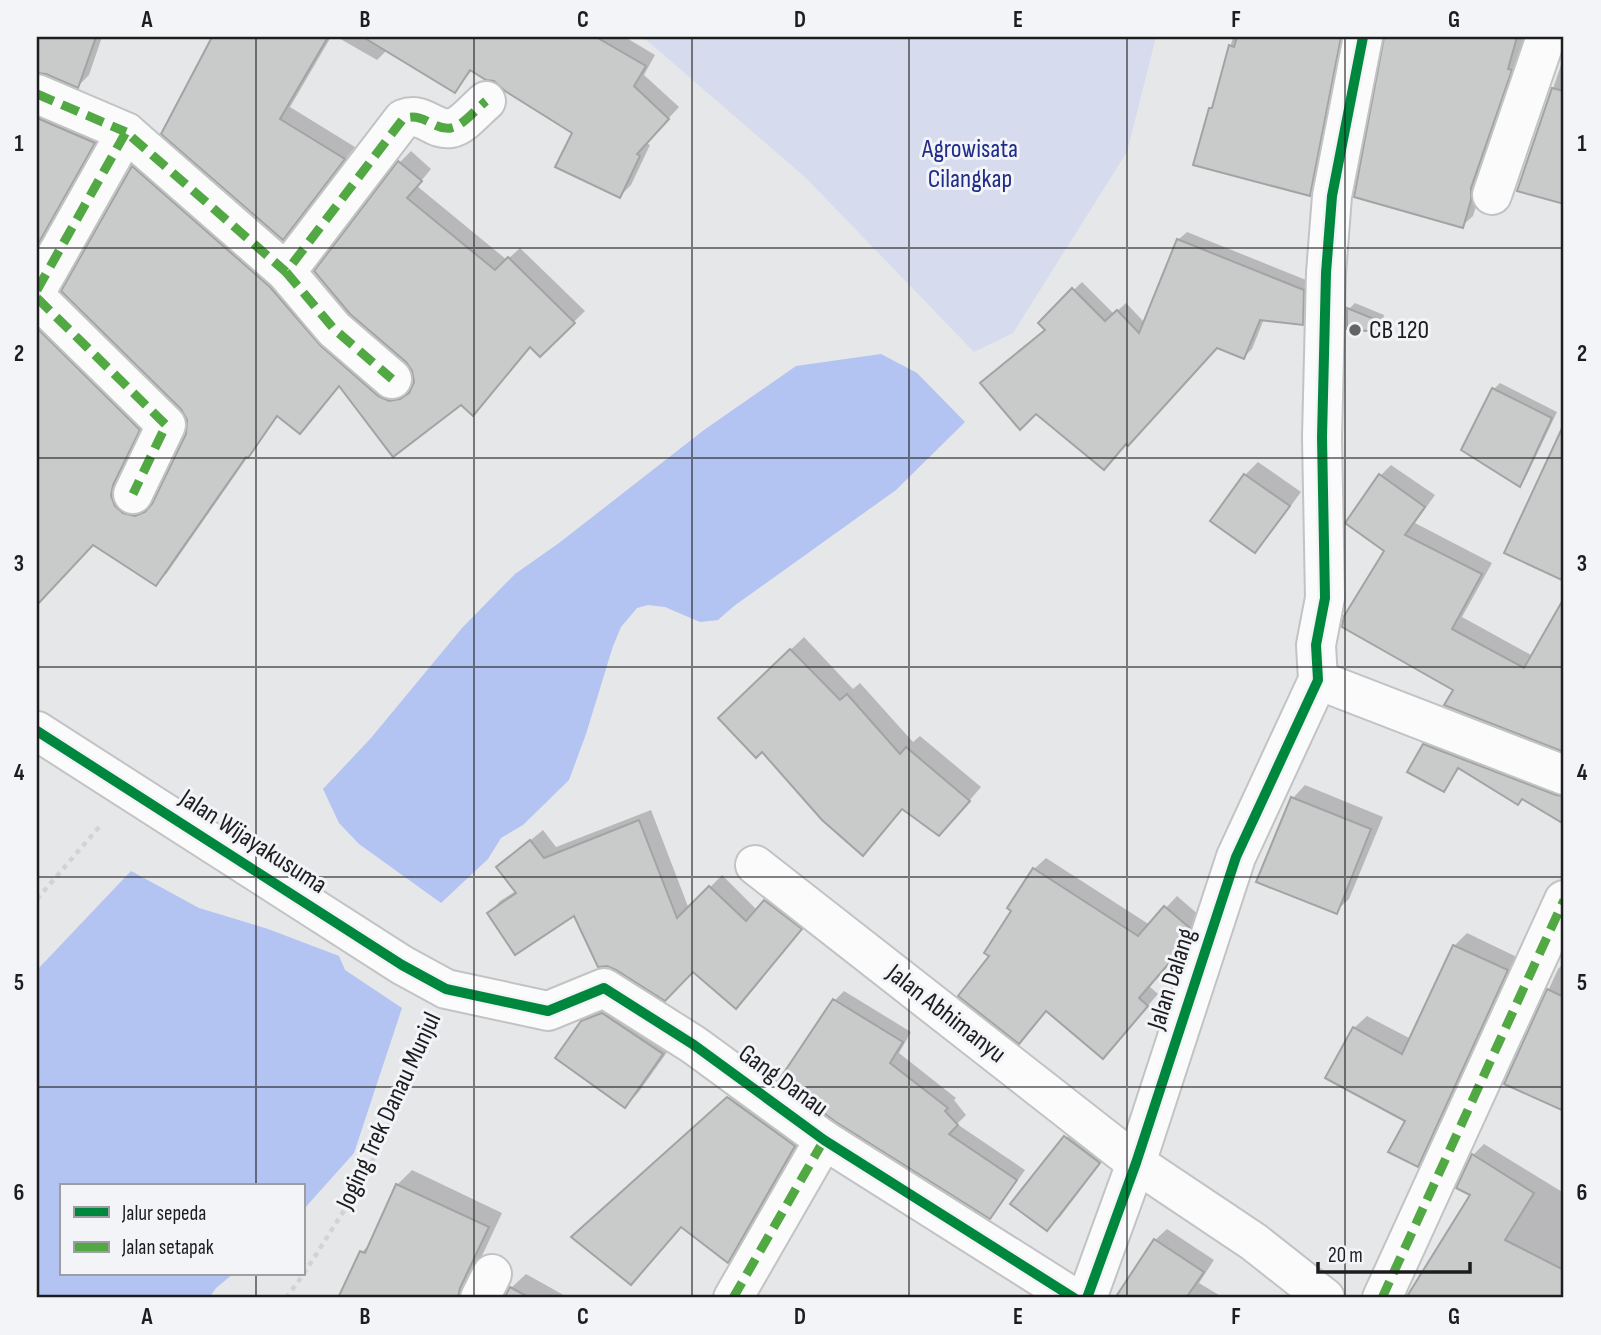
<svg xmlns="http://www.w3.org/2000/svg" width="1601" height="1335" font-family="'Sofia Sans Condensed',sans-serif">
	<rect width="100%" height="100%" fill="#e6e7e9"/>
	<polygon fill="#d6dcee" points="643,37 1156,37 1127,152 1013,333 974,352 806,178"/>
	<g fill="#b3c3f2">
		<polygon points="881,354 917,373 965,422 896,490 734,606 718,620 700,622 665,607 648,605 637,608 621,627 613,646 586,734 569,780 523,825 501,838 488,859 441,903 359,844 339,823 323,789 371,738 462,628 515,574 559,543 704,430 796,366"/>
		<polygon points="131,871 199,908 268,929 339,956 345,970 402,1008 354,1153 303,1210 303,1186 61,1186 61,1274 233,1274 216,1288 209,1298 37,1298 37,970"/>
	</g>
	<g fill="#0003">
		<polygon points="37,37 102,37 89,75 78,86 46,72 37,71"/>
		<polygon points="214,37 331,37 290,107 355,147 294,227 283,238 164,133"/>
		<polygon points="337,37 625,37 655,55 644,75 679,107 646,143 650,145 631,185 620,196 574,132 495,79 473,69 455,91 387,50 377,60"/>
		<polygon points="1233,37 1348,37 1320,184 1310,194 1210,109 1215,104"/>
		<polygon points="1386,37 1529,37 1473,216 1462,226"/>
		<polygon points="1564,56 1564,202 1519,189"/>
		<polygon points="37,101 105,131 37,252"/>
		<polygon points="411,151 431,169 417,186 507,260 520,248 585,311 540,355 531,346 484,402 461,403 394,454 340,385 279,415 249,455 167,573 156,584 93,543 37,604 37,307 150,418 148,505 155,503 187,435 189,420 133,167 144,156 399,390 411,389 415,384 414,371 408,361 316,271 400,162"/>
		<polygon points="1187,232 1311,282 1311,314 1302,323 1264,319 1252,349 1244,357 1217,346 1036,411 1047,329 1040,323 1082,282 1114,314 1126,303 1145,323 1178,240"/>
		<polygon points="1355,303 1384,315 1382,324 1376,330 1349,309"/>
		<polygon points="1500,383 1557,412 1525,479 1519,485 1463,449 1494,389"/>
		<polygon points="1258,462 1301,492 1267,538 1255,550 1212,520 1245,475"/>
		<polygon points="1391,465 1435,495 1415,523 1492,563 1462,617 1533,656 1564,602 1564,750 1447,704 1455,689 1387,550 1380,476"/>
		<polygon points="1549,473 1564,480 1564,579 1506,552"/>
		<polygon points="804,637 853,689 860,683 913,742 920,736 981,787 952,821 904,807 876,841 720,718"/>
		<polygon points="1430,739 1564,790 1564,807 1562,811 1524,797 1460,767 1444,790 1424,745"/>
		<polygon points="1305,785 1383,817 1349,899 1336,911 1258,881 1293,798"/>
		<polygon points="651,810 689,909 722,875 757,910 777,889 812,917 747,995 574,913 489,913 500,901 516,891 498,867 543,830 556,847"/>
		<polygon points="1046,858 1150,925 1177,896 1200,916 1195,932 1149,986 1158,994 1114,1045 1047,1010 1019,1042 992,956 1034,869"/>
		<polygon points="1467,933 1519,958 1430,1153 1417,1165 1407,1121 1354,1028 1367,1016 1411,1039 1454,946"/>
		<polygon points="1564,963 1564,1110 1506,1083 1558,969"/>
		<polygon points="844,991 911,1032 899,1053 956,1098 954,1100 966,1115 957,1124 1025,1170 999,1207 990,1217 835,1000"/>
		<polygon points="615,1001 675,1041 638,1093 625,1106 582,1022 596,1009"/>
		<polygon points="741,1086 806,1133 740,1249 728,1261 681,1225 585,1225"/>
		<polygon points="1078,1124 1111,1150 1060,1217 1047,1229 1013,1203"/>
		<polygon points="1484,1144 1564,1193 1564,1298 1409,1298 1472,1194 1473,1155"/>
		<polygon points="412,1170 502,1213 474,1273 479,1298 340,1298 362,1252 372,1242 397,1185"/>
		<polygon points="1167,1229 1214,1260 1199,1283 1224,1298 1117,1298 1155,1240"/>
		<polygon points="526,1274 569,1298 506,1298 511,1288"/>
	</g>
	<g fill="#c9caca" stroke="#a2a3a3" stroke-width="2">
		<polygon points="37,37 96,37 78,88 46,74 37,73"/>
		<polygon points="212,37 328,37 280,119 345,159 283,240 161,134"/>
		<polygon points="363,37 596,37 646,66 634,86 669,119 637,154 640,156 620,198 555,167 572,133 505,91 494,81 486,80 470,70 455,93"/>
		<polygon points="1237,37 1341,37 1310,196 1193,165 1209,108 1212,108 1229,45 1234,47"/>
		<polygon points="1384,37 1517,37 1508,69 1512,70 1471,188 1471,200 1463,228 1354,197"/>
		<polygon points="1552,88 1564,91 1564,204 1517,191"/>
		<polygon points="37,118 95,143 37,246"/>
		<polygon points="398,161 422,181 407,198 495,270 508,257 575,323 540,357 530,347 473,416 461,405 393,457 339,386 300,434 277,416 248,458 246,457 156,586 93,545 37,605 37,328 140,430 113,485 111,496 115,506 123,513 135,516 145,512 152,504 186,434 187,420 181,409 61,291 132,166 270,287 320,345 378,396 389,401 400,399 409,393 414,382 412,371 406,362 350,314 314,271"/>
		<polygon points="1177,239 1304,290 1303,325 1260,320 1244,359 1217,348 1128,446 1126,444 1104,470 1036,414 1020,430 980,383 1045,330 1038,323 1072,288 1105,321 1117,310 1139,333"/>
		<polygon points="1347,308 1379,321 1377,332 1347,329"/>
		<polygon points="1492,388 1552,418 1520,487 1461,450"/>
		<polygon points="1564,424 1564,581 1504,553"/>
		<polygon points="1244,474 1290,506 1255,553 1210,521"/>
		<polygon points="1379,474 1425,507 1405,535 1482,574 1452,629 1524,668 1564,598 1564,752 1444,705 1453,690 1342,627 1344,616 1384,551 1345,523"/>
		<polygon points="790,649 840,700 847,694 900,754 906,747 970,801 939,836 902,809 863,856 822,820 762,752 756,758 718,718"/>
		<polygon points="1423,744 1556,795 1564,796 1564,824 1522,799 1518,805 1458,768 1444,792 1407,772"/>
		<polygon points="1291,797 1371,829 1337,914 1256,882"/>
		<polygon points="639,820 677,918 709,886 746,921 764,900 802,929 736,1009 693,972 665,1001 616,970 607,966 598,967 574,916 515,955 487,913 516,893 496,867 530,840 544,858"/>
		<polygon points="1033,868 1138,936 1164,906 1190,928 1184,946 1139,998 1148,1006 1103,1059 1046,1011 1019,1044 958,996 989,956 984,953 1011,911 1007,908"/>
		<polygon points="1453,945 1508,970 1418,1167 1388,1152 1405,1121 1325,1078 1353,1027 1402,1054"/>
		<polygon points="1547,989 1564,997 1564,1111 1504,1084"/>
		<polygon points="833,999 903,1042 890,1063 948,1108 945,1111 958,1125 949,1134 1017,1180 990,1219 836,1122 779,1080"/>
		<polygon points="602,1013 663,1054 625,1108 555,1058 581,1021"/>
		<polygon points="727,1097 795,1146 728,1263 681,1227 631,1285 571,1237"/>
		<polygon points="1064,1136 1100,1163 1047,1231 1010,1204"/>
		<polygon points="1472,1154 1534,1193 1505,1240 1564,1270 1564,1298 1406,1298 1470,1195 1456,1188"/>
		<polygon points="396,1184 489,1227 460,1288 458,1298 338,1298 360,1251 365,1253"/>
		<polygon points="1154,1239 1204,1272 1186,1298 1115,1298"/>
		<polygon points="510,1287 530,1298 504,1298"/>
	</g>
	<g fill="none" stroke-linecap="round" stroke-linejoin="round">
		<g stroke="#c2c3c4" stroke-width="42">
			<g id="minor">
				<polyline points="37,94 126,132"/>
				<polyline points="1492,195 1546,37"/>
				<polyline points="286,272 334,329 392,379"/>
				<path d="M37 290 126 132 286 272 403 119C424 111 433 131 451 128 463 126 476 109 486 101"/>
				<polyline points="37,298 166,425 133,494"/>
				<polyline points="1318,680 1564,775"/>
				<polyline points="37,731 402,965 446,989 548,1011 604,988 694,1045 824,1140 1074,1298"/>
				<polyline points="755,865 1136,1163 1254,1242 1325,1298"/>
				<polyline points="480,1298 492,1274"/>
				<polyline points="733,1298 824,1140"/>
				<polyline points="1087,1298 1136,1163 1236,857 1318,680 1316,645 1325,598 1322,437 1326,273 1332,196 1363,37"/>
				<polyline points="1382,1298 1564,900"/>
			</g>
		</g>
		<g stroke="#d2d3d3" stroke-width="4.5" stroke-dasharray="5 5" stroke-linecap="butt">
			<polyline points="37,899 100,826"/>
			<polyline points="286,1298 303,1275 364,1179 432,1033"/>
		</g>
		<use href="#minor" stroke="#fbfbfc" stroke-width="38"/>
		<g stroke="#52a943" stroke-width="9" stroke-dasharray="18 9" stroke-linecap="butt">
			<polyline points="37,94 126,132"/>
			<polyline points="286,272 334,329 392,379"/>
			<path d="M37 290 126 132 286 272 403 119C424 111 433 131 451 128 463 126 476 109 486 101"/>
			<polyline points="37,298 166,425 133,494"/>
			<polyline points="733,1298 824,1140"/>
			<polyline points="1382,1298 1564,900"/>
		</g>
		<g stroke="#f2f4f7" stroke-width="15">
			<g id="cycleway">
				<polyline points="37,731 402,965 446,989 548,1011 604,988 694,1045 824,1140 1074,1298"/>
				<polyline points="1087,1298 1136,1163 1236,857 1318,680 1316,645 1325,598 1322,437 1326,273 1332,196 1363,37"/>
			</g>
		</g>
		<use href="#cycleway" stroke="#00873e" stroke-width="10"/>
	</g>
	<path fill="none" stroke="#1d1d1f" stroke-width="2" stroke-opacity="0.55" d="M256 37V1186M474 37V1298M692 37V1298M909 37V1298M1127 37V1298M1345 37V1298M37 248H1564M37 458H1564M37 667H1564M37 877H1564M37 1087H1564M256 1274V1298"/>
	<circle fill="#636466" stroke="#f2f4f7" stroke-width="2.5" cx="1355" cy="330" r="7"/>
	<g text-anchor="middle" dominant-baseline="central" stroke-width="6" stroke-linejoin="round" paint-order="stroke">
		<g font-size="26" fill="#1f2c89" stroke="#f2f4f7">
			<text x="970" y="149">Agrowisata<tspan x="970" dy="30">Cilangkap</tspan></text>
		</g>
		<g font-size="26" fill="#1d1d1f" stroke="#f2f4f7" text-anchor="start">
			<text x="1369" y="330">CB 120</text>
		</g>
		<g font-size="26" fill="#1d1d1f" stroke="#f2f4f7">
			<text transform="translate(253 842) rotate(33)">Jalan Wijayakusuma</text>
			<text transform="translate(1172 979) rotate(-72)">Jalan Dalang</text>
			<text transform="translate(946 1014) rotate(38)">Jalan Abhimanyu</text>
			<text transform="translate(783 1081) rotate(36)">Gang Danau</text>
			<text transform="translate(389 1111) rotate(-65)">Joging Trek Danau Munjul</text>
		</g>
	</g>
	<rect width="1601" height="1335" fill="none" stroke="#f2f4f7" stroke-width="77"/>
	<rect x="60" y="1184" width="245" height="91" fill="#f2f4f7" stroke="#9d9ea1" stroke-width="2"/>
	<rect x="74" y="1207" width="35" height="10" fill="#00873e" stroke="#9d9ea1" stroke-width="2"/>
	<text x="122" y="1220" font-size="21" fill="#1d1d1f">Jalur sepeda</text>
	<rect x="74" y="1242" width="35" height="10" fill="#52a943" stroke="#9d9ea1" stroke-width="2"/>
	<text x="122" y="1254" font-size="21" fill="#1d1d1f">Jalan setapak</text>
	<path d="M1318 1262v10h152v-10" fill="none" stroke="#1d1d1f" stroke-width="3.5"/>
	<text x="1328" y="1262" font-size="21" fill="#1d1d1f" stroke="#f2f4f7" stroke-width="5" paint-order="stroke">20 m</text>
	<rect x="38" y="38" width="1524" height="1258" fill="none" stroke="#1d1d1f" stroke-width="2.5"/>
	<g font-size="23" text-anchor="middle" font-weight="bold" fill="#1d1d1f">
		<text x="147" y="27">A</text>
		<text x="365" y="27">B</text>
		<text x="583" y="27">C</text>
		<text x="800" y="27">D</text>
		<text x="1018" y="27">E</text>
		<text x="1236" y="27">F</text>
		<text x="1454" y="27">G</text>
		<text x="19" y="151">1</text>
		<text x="1582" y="151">1</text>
		<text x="19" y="361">2</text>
		<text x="1582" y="361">2</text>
		<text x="19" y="571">3</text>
		<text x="1582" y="571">3</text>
		<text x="19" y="780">4</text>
		<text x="1582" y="780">4</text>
		<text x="19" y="990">5</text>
		<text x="1582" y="990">5</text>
		<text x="19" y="1200">6</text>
		<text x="1582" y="1200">6</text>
		<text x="147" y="1324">A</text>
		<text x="365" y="1324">B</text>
		<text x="583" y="1324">C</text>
		<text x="800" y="1324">D</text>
		<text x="1018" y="1324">E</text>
		<text x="1236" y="1324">F</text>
		<text x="1454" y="1324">G</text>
	</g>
</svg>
